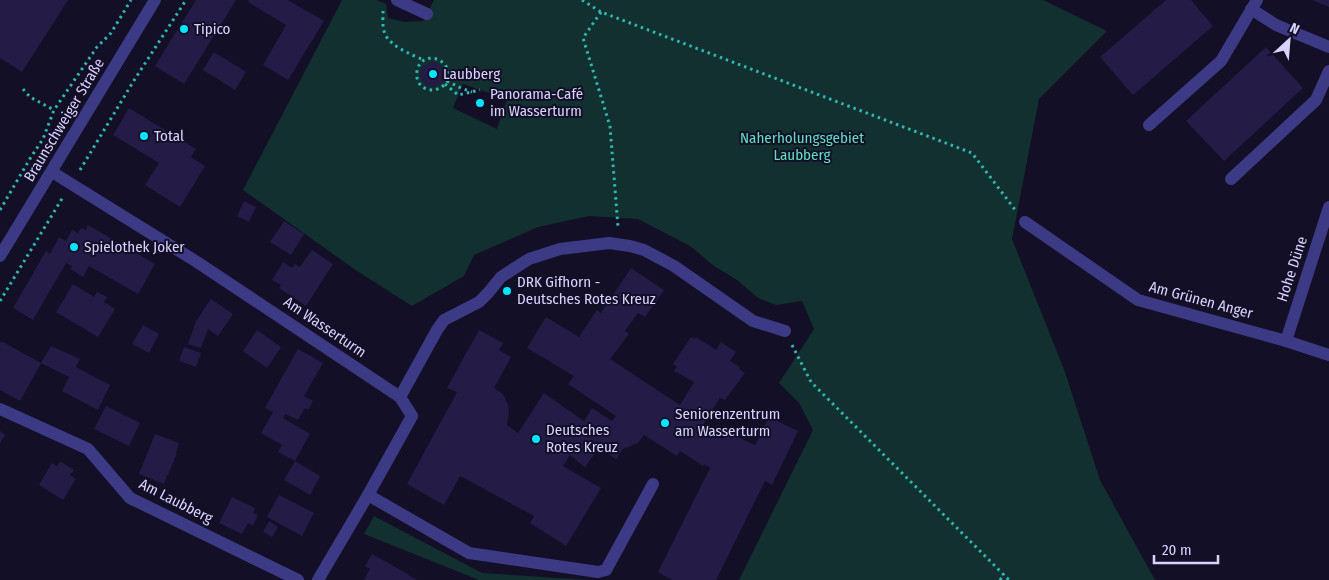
<svg xmlns="http://www.w3.org/2000/svg" width="1329" height="580" font-family="'Fira Sans Condensed',sans-serif">
	<rect width="100%" height="100%" fill="#130f26"/>
	<g fill="#12302f" fill-rule="evenodd">
		<path d="M342 0H377L386 4 388 18 404 22 423 21 434 0H1043L1107 31 1039 99 1012 239 1065 372 1100 480 1155 580H739L813 430 799 403 779 383 814 329 802 301 776 305 758 298 737 280 714 266 690 246 638 219 589 216 538 227 474 255 464 276 412 306 357 271 243 190ZM463 84 507 99 497 129 453 108Z"/>
		<polygon points="374,516 482,573 589,580 479,580 364,534"/>
	</g>
	<g fill="#241b47">
		<polygon points="0,0 68,0 22,72 0,58"/>
		<polygon points="196,0 236,0 184,84 155,66"/>
		<polygon points="249,0 288,0 324,21 288,80 263,65 286,25 248,2"/>
		<polygon points="1166,0 1191,0 1213,26 1133,95 1100,57"/>
		<polygon points="1312,0 1329,0 1329,7"/>
		<polygon points="1266,47 1303,88 1224,161 1186,121"/>
		<polygon points="214,52 246,72 235,90 203,70"/>
		<polygon points="432,62 436,62 442,67 445,74 455,77 454,81 444,79 442,83 433,87 428,86 424,83 421,79 420,75 421,70 423,66"/>
		<polygon points="129,108 196,149 191,157 205,166 180,207 145,185 159,163 113,135"/>
		<polygon points="244,201 256,207 249,222 237,216"/>
		<polygon points="284,221 304,234 291,255 270,242"/>
		<polygon points="88,225 155,264 138,294 89,266 83,277 70,269 72,266 66,263 33,320 13,308 46,251 50,254 59,237 66,241 72,230 78,233 81,228 86,230"/>
		<polygon points="312,250 333,264 306,306 279,288 281,285 272,280 283,262 292,268 295,264 300,267"/>
		<polygon points="631,268 664,290 645,317 638,313 625,331 629,334 610,359 680,405 694,382 674,371 677,367 673,364 691,337 695,339 696,337 716,350 721,342 736,352 730,361 740,367 739,369 745,373 725,400 720,398 701,428 723,439 727,432 755,445 769,417 798,431 772,485 765,481 716,580 672,580 658,572 710,468 704,464 703,466 680,451 677,456 644,435 638,443 623,449 616,459 599,448 585,467 570,455 563,466 601,488 566,546 530,523 534,516 460,476 444,505 407,484 457,392 447,388 479,330 503,343 499,350 511,357 494,388 503,394 508,405 509,414 507,425 518,433 544,393 584,421 592,408 612,421 616,416 568,384 574,376 527,348 546,317 579,337 597,310 601,313"/>
		<polygon points="73,284 94,297 97,292 107,297 104,302 115,309 98,337 56,312"/>
		<polygon points="211,299 233,314 218,336 208,329 201,348 188,344 196,321"/>
		<polygon points="143,325 159,334 149,353 132,344"/>
		<polygon points="257,330 281,347 267,368 243,351"/>
		<polygon points="1,341 41,363 20,401 0,390 0,343"/>
		<polygon points="51,346 80,359 76,367 110,385 98,410 62,391 69,377 41,363"/>
		<polygon points="184,347 201,353 196,367 179,361"/>
		<polygon points="298,349 323,363 304,396 313,401 308,410 305,408 298,420 285,414 283,418 310,434 295,461 320,476 310,495 284,480 295,461 278,452 282,445 261,433 273,412 265,408"/>
		<polygon points="106,406 140,423 129,446 94,429"/>
		<polygon points="0,431 5,435 0,443"/>
		<polygon points="155,434 179,443 176,453 177,453 168,475 167,475 164,484 139,474"/>
		<polygon points="60,461 74,470 70,475 76,479 63,500 39,485 52,463 57,466"/>
		<polygon points="279,495 314,513 302,536 267,517"/>
		<polygon points="232,497 255,508 253,513 258,515 253,526 248,523 242,534 219,523"/>
		<polygon points="269,521 278,527 272,537 263,532"/>
		<polygon points="372,554 408,574 408,575 417,580 364,580 370,569 365,566"/>
	</g>
	<g fill="none" stroke-linecap="round" stroke-linejoin="round">
		<g stroke="#2fb8b0" stroke-width="3" stroke-dasharray="2.5 4" stroke-linecap="butt">
			<polyline points="582,0 601,12 972,153 1016,211"/>
			<path d="M383 11C383 18 382 27 385 34 390 46 412 55 424 60"/>
			<polyline points="601,12 583,38 610,126 618,227"/>
			<path d="M448 80C438 97 414 91 417 71 420 52 447 55 449 75"/>
			<polyline points="447,81 461,88 472,92"/>
			<polyline points="445,84 458,95 480,90"/>
			<polyline points="23,89 30,97 54,110"/>
			<polyline points="80,170 133,82 186,0"/>
			<polyline points="0,210 31,157 43,139 54,110 97,47 111,33 131,0"/>
			<polyline points="0,301 63,197"/>
			<polyline points="792,345 811,382 1009,580"/>
			<polyline points="1000,580 1004,574"/>
		</g>
		<g stroke="#3d3a85" stroke-width="12">
			<polyline points="397,0 427,14"/>
			<polyline points="1251,9 1276,25 1329,47"/>
			<polyline points="1149,125 1221,61 1257,0"/>
			<polyline points="52,172 197,262 400,397 412,416 368,495 318,580"/>
			<polyline points="1231,179 1316,100 1329,71"/>
			<polyline points="1025,222 1138,300 1286,341 1329,355"/>
			<polyline points="0,256 155,0"/>
			<polyline points="1286,341 1329,207"/>
			<polyline points="400,397 437,330 444,320 479,302 488,293 501,277 529,259 560,249 609,243 630,246 644,250 674,266 753,321 785,331"/>
			<polyline points="0,409 88,449 130,498 298,580"/>
			<polyline points="368,495 469,553 598,572 606,570 653,484"/>
		</g>
	</g>
	<g fill="#00e5ff" stroke="#130f26" stroke-width="2">
		<circle cx="184" cy="29" r="5"/>
		<circle cx="433" cy="74" r="5"/>
		<circle cx="480" cy="103" r="5"/>
		<circle cx="144" cy="136" r="5"/>
		<circle cx="74" cy="247" r="5"/>
		<circle cx="507" cy="291" r="5"/>
		<circle cx="665" cy="423" r="5"/>
		<circle cx="536" cy="439" r="5"/>
	</g>
	<g text-anchor="middle" dominant-baseline="central" stroke-width="4" stroke-linejoin="round" paint-order="stroke">
		<g font-size="15" fill="#d9d4ff" stroke="#130f26" text-anchor="start">
			<text x="194" y="29">Tipico</text>
			<text x="443" y="74">Laubberg</text>
			<text x="490" y="94">Panorama-Café<tspan x="490" dy="17">im Wasserturm</tspan></text>
			<text x="154" y="136">Total</text>
			<text x="84" y="247">Spielothek Joker</text>
			<text x="517" y="282">DRK Gifhorn -<tspan x="517" dy="17">Deutsches Rotes Kreuz</tspan></text>
			<text x="675" y="414">Seniorenzentrum<tspan x="675" dy="17">am Wasserturm</tspan></text>
			<text x="546" y="430">Deutsches<tspan x="546" dy="17">Rotes Kreuz</tspan></text>
		</g>
		<g font-size="15" fill="#d9d4ff" stroke="#130f26">
			<text transform="translate(64 120) rotate(-59)">Braunschweiger Straße</text>
			<text transform="translate(1292 269) rotate(-72)">Hohe Düne</text>
			<text transform="translate(1201 300) rotate(15)">Am Grünen Anger</text>
			<text transform="translate(325 327) rotate(34)">Am Wasserturm</text>
			<text transform="translate(176 501) rotate(27)">Am Laubberg</text>
		</g>
		<g font-size="15" fill="#5fe0c0" stroke="#130f26">
			<text x="802" y="138">Naherholungsgebiet<tspan x="802" dy="17">Laubberg</tspan></text>
		</g>
	</g>
	<g transform="translate(1289 40) rotate(26)" stroke="#130f26" stroke-width="4" paint-order="stroke">
	<path d="M0-4L9 19L0 12L-9 19Z" fill="#d9d4ff"/>
	<text y="-8" font-size="14" font-weight="bold" text-anchor="middle" fill="#d9d4ff">N</text>
	</g>
	<path d="M1154 555v8h64v-8" fill="none" stroke="#d9d4ff" stroke-width="2.5"/>
	<text x="1162" y="555" font-size="15" fill="#d9d4ff" stroke="#130f26" stroke-width="4" paint-order="stroke">20 m</text>
</svg>
